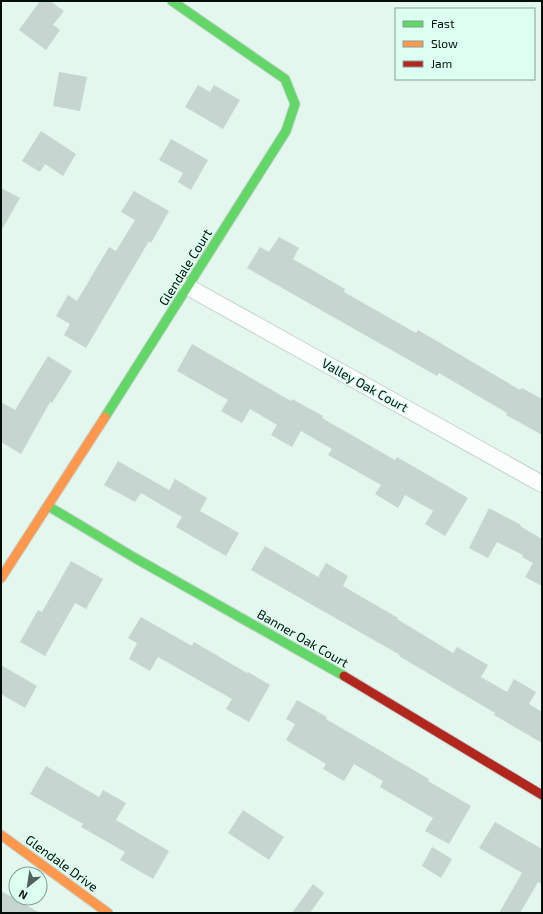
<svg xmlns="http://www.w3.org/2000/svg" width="543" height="914" font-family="'Exo 2',sans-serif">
	<rect width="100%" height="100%" fill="#e3f7ef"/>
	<g fill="#c6d5cf">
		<polygon points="40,1 50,1 64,11 53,25 60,30 46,50 19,30"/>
		<polygon points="59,72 87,77 80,111 53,106"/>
		<polygon points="198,85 210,92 214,85 240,100 223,129 185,107"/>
		<polygon points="41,131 76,154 63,176 45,164 40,172 22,161"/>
		<polygon points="171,139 208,160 191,190 178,182 183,173 159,160"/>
		<polygon points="1,188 20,198 1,231"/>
		<polygon points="134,191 169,211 151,243 149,241 86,348 64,335 70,324 56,316 68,295 77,301 109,247 116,251 135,220 121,212"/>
		<polygon points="279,237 299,248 293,259 345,289 344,292 416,333 418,330 520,390 522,388 542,399 542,435 506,415 507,413 439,373 437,376 247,268 260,247 269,252"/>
		<polygon points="192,344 291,401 292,399 323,416 322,418 395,460 397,457 468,498 445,536 425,524 433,511 405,495 398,508 375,494 381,485 328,455 332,449 301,431 292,447 271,435 277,425 250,409 242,423 221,411 228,400 177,371"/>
		<polygon points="48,356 72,371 52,403 50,402 21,454 1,442 1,402 15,410"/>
		<polygon points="118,461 169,490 175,479 207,498 200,511 239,533 226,556 176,527 182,517 141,493 135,502 104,485"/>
		<polygon points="489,508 521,525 520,526 542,539 542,586 525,577 533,563 522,557 523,555 497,542 488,558 469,548"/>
		<polygon points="265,546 318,577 326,563 348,576 343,586 398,618 397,619 453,653 457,647 488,665 481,677 507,692 514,679 536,692 529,704 542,712 542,743 494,715 495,713 399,656 400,655 251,570"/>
		<polygon points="71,561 103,579 86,609 75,603 45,656 20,642 38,610 42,612"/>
		<polygon points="141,617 192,646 194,642 247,673 248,672 270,685 249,722 226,709 232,699 158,657 150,671 129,659 137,643 128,638"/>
		<polygon points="1,665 37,686 25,708 1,694"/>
		<polygon points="297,700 327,717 326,719 429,779 428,781 471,806 449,844 425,831 433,818 380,787 383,781 354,764 344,781 323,769 326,764 286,740 295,724 286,719"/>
		<polygon points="46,766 99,797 103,790 126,803 116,820 169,851 153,879 120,860 125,852 81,827 83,824 30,794"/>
		<polygon points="243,810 284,837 269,860 228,833"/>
		<polygon points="495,822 542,849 542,884 538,882 520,913 499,913 522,873 479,848"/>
		<polygon points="432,847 452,859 441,878 422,866"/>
		<polygon points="313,884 324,893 310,913 292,913"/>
		<polygon points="1,891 40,913 1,913"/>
	</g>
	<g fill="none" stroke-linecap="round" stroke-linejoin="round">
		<g stroke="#c4d3cd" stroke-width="18">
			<polyline id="street" points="188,287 542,484"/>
		</g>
		<g stroke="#c4d3cd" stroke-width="11">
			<g id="fast">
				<polyline points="105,417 286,131 295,104 285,79 172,1"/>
				<polyline points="48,506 135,558 344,676"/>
			</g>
		</g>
		<g stroke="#c4d3cd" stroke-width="11">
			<g id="slow">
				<polyline points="1,578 105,417"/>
				<polyline points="1,835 108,913"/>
			</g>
		</g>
		<g stroke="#c4d3cd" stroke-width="11">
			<polyline id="jam" points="344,676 542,795"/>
		</g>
		<use href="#street" stroke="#fbfefd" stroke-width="16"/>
		<use href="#fast" stroke="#63d668" stroke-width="9"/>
		<use href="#slow" stroke="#ff974d" stroke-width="9"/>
		<use href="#jam" stroke="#b3261e" stroke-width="9"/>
	</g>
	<g text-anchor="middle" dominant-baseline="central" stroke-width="3" stroke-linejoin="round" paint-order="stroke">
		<g font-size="13" fill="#030e0a" stroke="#dbfff0">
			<text transform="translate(185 267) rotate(-58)">Glendale Court</text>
			<text transform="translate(365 385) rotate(29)">Valley Oak Court</text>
			<text transform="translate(303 638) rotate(30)">Banner Oak Court</text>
			<text transform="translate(62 863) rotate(36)">Glendale Drive</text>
		</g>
	</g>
	<rect width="543" height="914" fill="none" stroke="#030e0a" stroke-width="4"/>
	<rect x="395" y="8" width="140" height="72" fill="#dbfff0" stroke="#859f94"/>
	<rect x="403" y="21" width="20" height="6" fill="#63d668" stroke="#859f94"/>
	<text x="431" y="28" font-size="12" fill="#030e0a">Fast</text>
	<rect x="403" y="41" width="20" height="6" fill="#ff974d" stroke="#859f94"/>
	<text x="431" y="48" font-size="12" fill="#030e0a">Slow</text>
	<rect x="403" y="61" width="20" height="6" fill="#b3261e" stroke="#859f94"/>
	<text x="431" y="68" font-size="12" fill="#030e0a">Jam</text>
	<g transform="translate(28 886) rotate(210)"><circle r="19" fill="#dbfff0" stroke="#859f94"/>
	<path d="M0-3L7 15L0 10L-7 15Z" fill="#51605a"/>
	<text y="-6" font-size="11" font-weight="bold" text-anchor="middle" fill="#030e0a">N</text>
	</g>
</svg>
